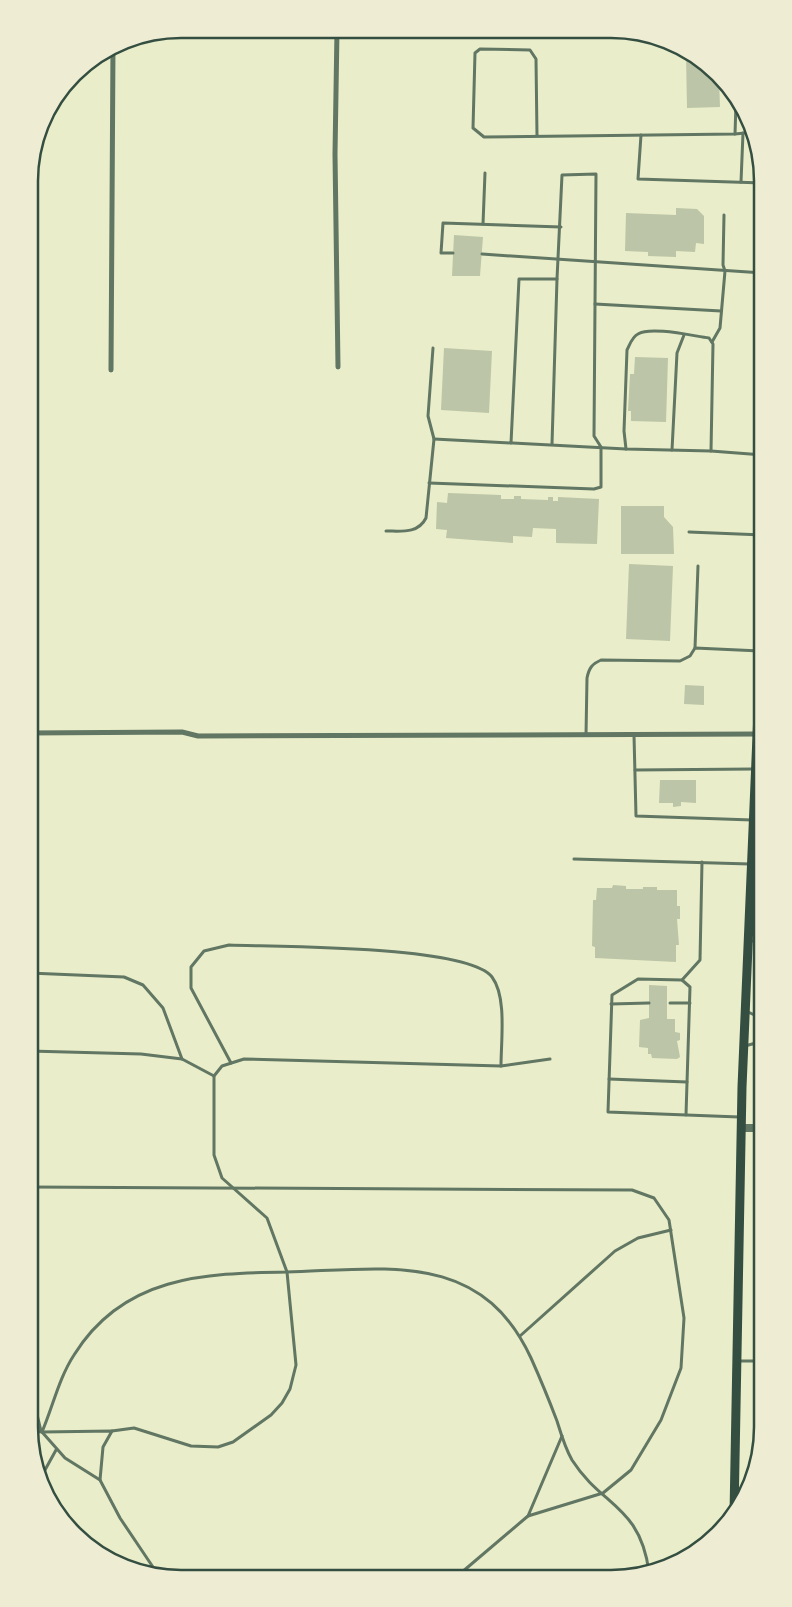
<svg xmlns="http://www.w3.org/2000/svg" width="792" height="1607" font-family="'Varela Round',sans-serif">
	<rect width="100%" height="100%" fill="#e9edc9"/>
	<g fill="#bcc5a7">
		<polygon points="686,54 711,66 719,78 720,107 687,108"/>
		<polygon points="676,208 697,209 704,216 704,244 696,243 695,252 676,251 676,257 648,256 648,252 625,251 626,213 676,215"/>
		<polygon points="454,235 483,237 480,276 452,276"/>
		<polygon points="444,348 492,351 489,413 441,410"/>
		<polygon points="635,357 668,358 666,422 631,421 631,411 628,411 630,374 634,374"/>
		<polygon points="448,493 501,495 501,499 514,499 514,496 521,496 521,499 548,500 548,497 553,497 553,501 558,501 558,497 599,499 597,544 556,543 556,529 533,528 532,537 513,536 513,543 446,538 447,530 436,529 437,502 447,503"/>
		<polygon points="621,506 664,506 664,517 673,527 674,554 621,554"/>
		<polygon points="629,564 673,566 670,641 626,639"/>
		<polygon points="685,685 704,686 704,705 684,704"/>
		<polygon points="660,780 696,780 696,803 681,802 681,806 673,807 673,803 659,803"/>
		<polygon points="613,885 626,886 626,889 643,889 643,887 657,887 657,890 677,890 677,906 680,906 680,919 677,919 679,945 676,945 676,962 595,958 595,947 592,946 593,900 596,900 597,888 612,888"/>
		<polygon points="649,985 667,986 667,1019 675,1019 675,1032 680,1033 680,1040 677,1041 680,1057 677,1059 652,1058 651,1054 648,1054 648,1048 639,1047 640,1020 649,1018"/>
	</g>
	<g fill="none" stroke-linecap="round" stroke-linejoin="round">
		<g stroke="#617663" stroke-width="3">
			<polyline points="735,134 755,132"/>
			<polyline points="641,135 638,179 763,183"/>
			<polyline points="537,136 536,59 530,50 480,49 475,53 473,128 484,137 735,134 736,103"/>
			<polyline points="741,182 743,133"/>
			<polyline points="483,224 485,173"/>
			<polyline points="453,253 441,253 443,223 561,227"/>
			<polyline points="482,254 763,273"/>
			<polyline points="595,304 721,311"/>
			<polyline points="712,342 720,328 725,271 723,265 724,215"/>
			<polyline points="434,439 626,449 711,451 763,455"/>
			<polyline points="511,443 519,279 557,279 552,444"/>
			<path d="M626 449 624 431 627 350C630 344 632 337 638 334 651 326 693 336 709 338L713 344 711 451"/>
			<polyline points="672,450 677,353 684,335"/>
			<polyline points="429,483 594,489 601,487 601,447 594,436 596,174 562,175 557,279"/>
			<path d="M386 531C401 531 418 534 426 518L434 439 428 416 433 348"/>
			<polyline points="689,532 763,535"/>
			<polyline points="695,648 698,566"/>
			<path d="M586 735 587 678C589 668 592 664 601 660L680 661 690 656 695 648 760 651"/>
			<polyline points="634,735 636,816 752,820"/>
			<polyline points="635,770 754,769"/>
			<polyline points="756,799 763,803"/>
			<polyline points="754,848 763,845"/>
			<polyline points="574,859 750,864"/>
			<polyline points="702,862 700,960 682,980 638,979 612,995 608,1112 739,1117"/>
			<polyline points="749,941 763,941"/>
			<polyline points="29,973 124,977 143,985 163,1008 182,1059"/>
			<polyline points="682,980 690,987 686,1115"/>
			<polyline points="670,1003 690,1003"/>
			<polyline points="611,1004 649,1003"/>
			<polyline points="746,1011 763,1019"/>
			<polyline points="745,1046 763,1041"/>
			<polyline points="29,1051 141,1054 182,1059 214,1076"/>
			<path d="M231 1063 191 988V967L204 951 229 945C275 947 467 945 492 977 507 997 501 1040 501 1066"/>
			<polyline points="609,1079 687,1082"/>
			<polyline points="29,1187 632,1190 654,1198 669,1220 684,1318 681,1368 661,1420 631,1470 603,1493 528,1516 562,1436"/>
			<polyline points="520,1336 615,1251 638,1238 671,1230"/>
			<polyline points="738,1361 763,1361"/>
			<polyline points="29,1381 41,1431"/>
			<polyline points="29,1430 42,1432 65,1458 100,1480 120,1518 159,1576"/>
			<path d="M112 1431 134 1428 191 1446 218 1447 233 1442 271 1415 282 1403 290 1389 296 1365 287 1272C387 1269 481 1250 531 1358 540 1378 549 1400 557 1421 561 1434 565 1448 572 1460 602 1507 640 1505 649 1572"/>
			<path d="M42 1432C53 1406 59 1378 74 1355 123 1276 204 1273 287 1272L267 1218 222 1178 214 1155V1076L222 1066 244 1059 501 1066 550 1059"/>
			<polyline points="42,1432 112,1431 103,1447 100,1480"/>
			<polyline points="40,1479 56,1450"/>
			<polyline points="735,1500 742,1500"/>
			<polyline points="455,1578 528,1516"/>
		</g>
		<g stroke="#617663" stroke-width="5">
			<polyline points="337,30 335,154 338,367"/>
			<polyline points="111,370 113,46"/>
			<polyline points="29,733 182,732 198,736 758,734"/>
		</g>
		<polyline stroke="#617663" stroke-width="8" points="742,1128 763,1128"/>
		<polyline stroke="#344e41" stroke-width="9" points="734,1514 742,1087 763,596"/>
	</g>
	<path d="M0 0H792V1607H0ZM181 38H611A143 143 0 0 1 754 181V1427A143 143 0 0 1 611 1570H181A143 143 0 0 1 38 1427V181A143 143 0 0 1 181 38Z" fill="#eeecd3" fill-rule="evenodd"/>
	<path fill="none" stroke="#344e41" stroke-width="2.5" d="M181 38H611A143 143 0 0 1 754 181V1427A143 143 0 0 1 611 1570H181A143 143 0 0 1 38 1427V181A143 143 0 0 1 181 38Z"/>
</svg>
